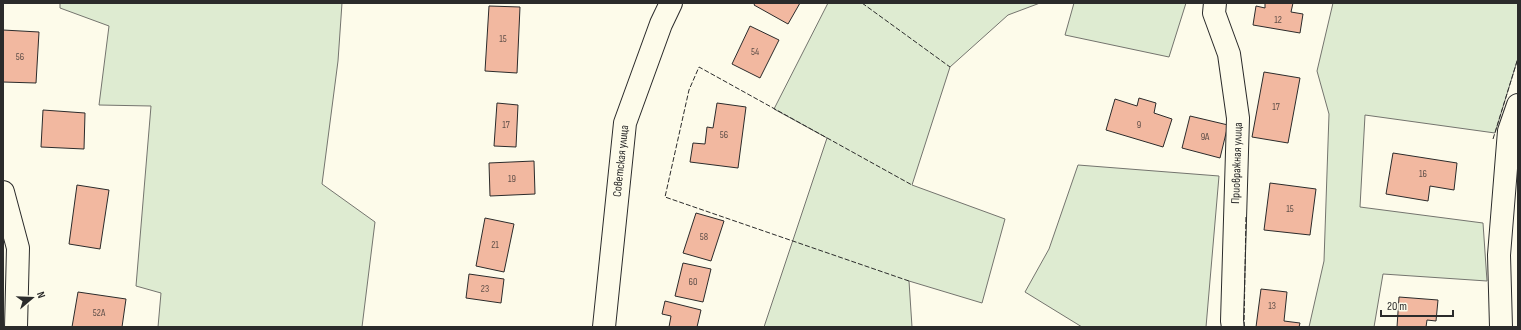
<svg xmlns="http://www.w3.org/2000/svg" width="1521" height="330" font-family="'Sofia Sans Condensed',sans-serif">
	<rect width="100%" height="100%" fill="#fdfbea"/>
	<g fill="#deebd1" stroke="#74746e">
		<polygon points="60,3 342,3 338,61 322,184 375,222 362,327 158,327 161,293 136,286 151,106 99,105 109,26 60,8"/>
		<polygon points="828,3 1040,3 1008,15 950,67 912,185 1005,219 982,303 909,281 912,327 764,327 827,138 774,109"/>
		<polygon points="1074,3 1186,3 1169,57 1065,35"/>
		<polygon points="1333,3 1518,3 1518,58 1495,133 1365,115 1360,207 1483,223 1487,281 1383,274 1374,327 1309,327 1324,261 1329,114 1317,71"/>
		<polygon points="1078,165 1219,176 1206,327 1082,327 1025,292 1049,249"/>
	</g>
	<g fill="#f2b8a0" stroke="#2b2b2b">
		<polygon points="755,3 800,3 788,24 754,5"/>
		<polygon points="1265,3 1293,3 1291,12 1303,14 1300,33 1253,25 1256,6 1265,8"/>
		<polygon points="489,6 520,7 517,73 485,71"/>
		<polygon points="750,26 779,40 760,78 732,64"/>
		<polygon points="3,30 39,32 36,83 3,82"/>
		<polygon points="1264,72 1300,78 1288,143 1252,137"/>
		<polygon points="1139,98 1156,103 1154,113 1172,119 1163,147 1106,130 1115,99 1137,106"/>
		<polygon points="497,103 518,105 516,147 494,146"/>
		<polygon points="717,103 746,107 738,168 690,162 693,143 705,144 707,127 713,128"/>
		<polygon points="43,110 85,113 84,149 41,147"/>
		<polygon points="1190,116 1228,125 1220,158 1182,148"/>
		<polygon points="1393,153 1457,163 1454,190 1430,186 1428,201 1386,194"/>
		<polygon points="534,161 535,194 490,196 489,163"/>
		<polygon points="1270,183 1316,189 1310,235 1264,230"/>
		<polygon points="77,185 109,190 100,249 69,244"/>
		<polygon points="696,213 724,221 711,261 683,253"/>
		<polygon points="485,218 514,224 504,272 476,266"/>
		<polygon points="683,263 711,269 703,302 675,296"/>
		<polygon points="469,274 504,279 501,303 466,298"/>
		<polygon points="1261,289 1287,292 1284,321 1300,323 1299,327 1256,327"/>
		<polygon points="78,292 126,299 122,327 72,327"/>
		<polygon points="1399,297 1438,300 1436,321 1427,320 1426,327 1397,327"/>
		<polygon points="665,301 701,310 697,327 669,327 671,316 662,314"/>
	</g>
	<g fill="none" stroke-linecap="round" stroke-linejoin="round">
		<g stroke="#2b2b2b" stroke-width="24">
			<g id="minor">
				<polyline points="1215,3 1214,13 1229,54 1238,118 1232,321 1233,327"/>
				<polyline points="3,192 18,248 16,327"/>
				<polyline points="604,327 625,123 661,24 671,3"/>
				<polyline points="1501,327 1499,255 1509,131 1518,105"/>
			</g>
		</g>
		<use href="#minor" stroke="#fdfbea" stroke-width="22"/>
		<g stroke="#2b2b2b" stroke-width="1" stroke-dasharray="5 2" stroke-linecap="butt">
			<polyline points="862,3 950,67"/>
			<polyline points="1493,139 1518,58"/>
			<polyline points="909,281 665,197 689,90 699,67 912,185"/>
			<polyline points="1244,327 1246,215"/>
		</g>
	</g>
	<g text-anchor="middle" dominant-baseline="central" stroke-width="3" stroke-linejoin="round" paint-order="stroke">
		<g font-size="10" fill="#5d4e48">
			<text x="1278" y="20">12</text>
			<text x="503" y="39">15</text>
			<text x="755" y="52">54</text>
			<text x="20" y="57">56</text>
			<text x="1276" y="107">17</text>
			<text x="506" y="125">17</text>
			<text x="1139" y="125">9</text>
			<text x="724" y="135">56</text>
			<text x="1205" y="137">9А</text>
			<text x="1423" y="174">16</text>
			<text x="512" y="179">19</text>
			<text x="1290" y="209">15</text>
			<text x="704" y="237">58</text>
			<text x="495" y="245">21</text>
			<text x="693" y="282">60</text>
			<text x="485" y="289">23</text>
			<text x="1272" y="306">13</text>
			<text x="99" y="313">52А</text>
		</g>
		<g font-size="12" fill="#2b2b2b" stroke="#fdfbea">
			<text transform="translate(621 161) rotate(-84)">Советская улица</text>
			<text transform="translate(1237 163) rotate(-88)">Приовражная улица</text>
		</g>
	</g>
	<rect width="1521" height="330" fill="none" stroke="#2b2b2b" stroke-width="8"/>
	<g transform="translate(32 298) rotate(71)" stroke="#fdfbea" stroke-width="3" paint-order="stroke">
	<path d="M0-3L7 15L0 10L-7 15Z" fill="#2b2b2b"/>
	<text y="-6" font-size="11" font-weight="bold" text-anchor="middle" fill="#2b2b2b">N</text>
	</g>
	<path d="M1381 310v6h72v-6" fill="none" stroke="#2b2b2b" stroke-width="2"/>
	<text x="1387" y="310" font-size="12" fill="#2b2b2b" stroke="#fdfbea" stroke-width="3" paint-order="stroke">20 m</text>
</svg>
